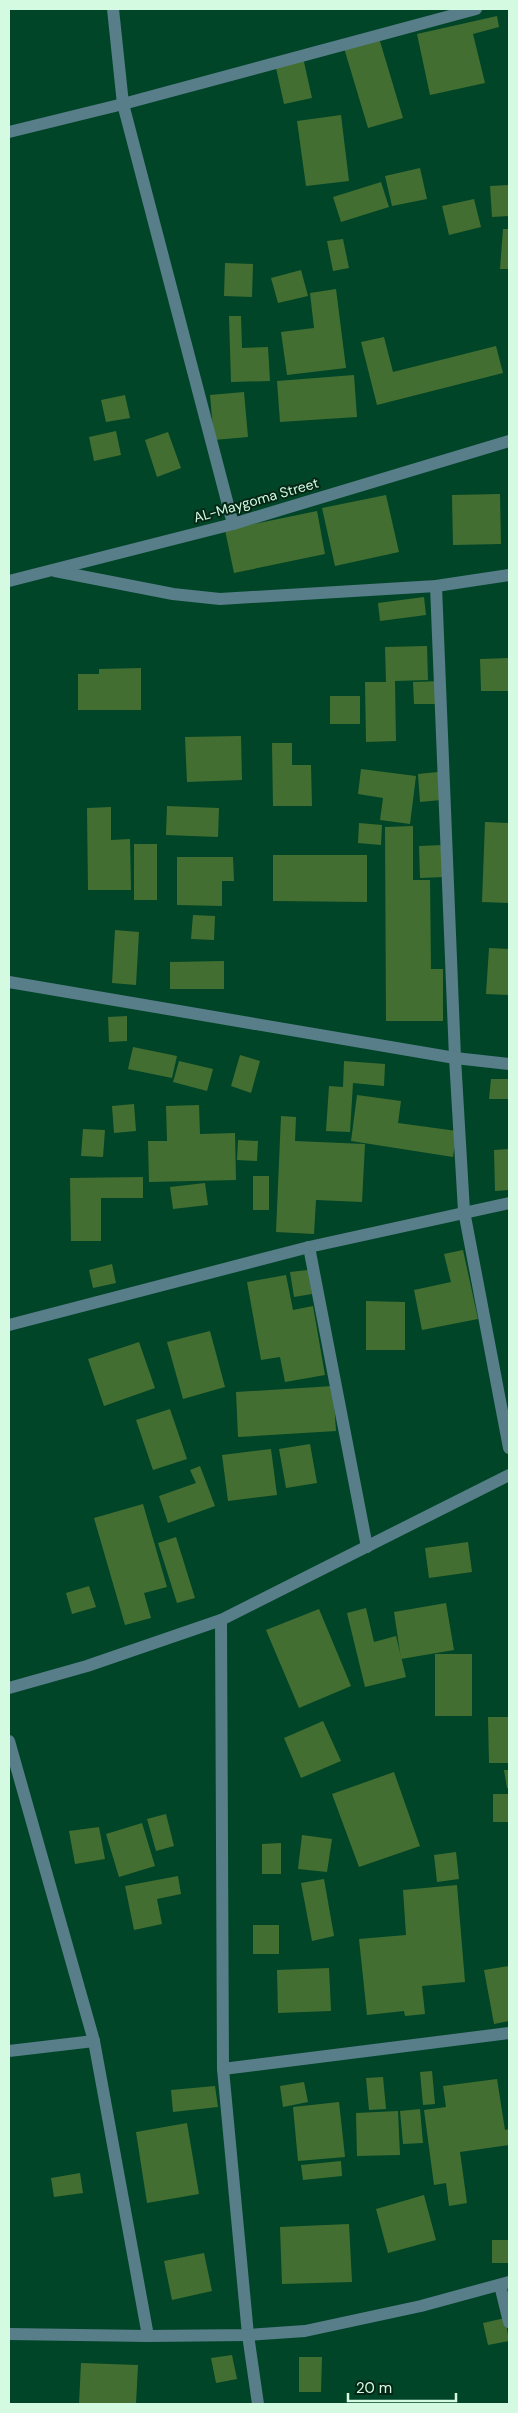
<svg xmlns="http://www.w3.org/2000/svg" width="518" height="2413" font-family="'DM Sans',sans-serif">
	<rect width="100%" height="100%" fill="#004527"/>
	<g fill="#436e31">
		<polygon points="497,16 499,27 473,34 485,83 430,95 417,34"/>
		<polygon points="379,38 403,118 368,128 344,48"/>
		<polygon points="302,53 312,98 284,104 274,59"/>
		<polygon points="341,115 349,181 306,186 297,121"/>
		<polygon points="420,168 427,199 392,206 385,176"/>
		<polygon points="381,182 389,207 341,222 333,197"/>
		<polygon points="509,185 509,216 492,217 490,186"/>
		<polygon points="474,199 481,227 449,235 442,206"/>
		<polygon points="503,229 509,229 509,269 500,269"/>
		<polygon points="343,239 349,268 333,271 327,241"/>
		<polygon points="225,263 253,264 252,297 224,296"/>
		<polygon points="301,270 308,296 278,303 271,278"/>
		<polygon points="336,289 346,368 287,375 281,332 314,328 310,293"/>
		<polygon points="229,316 241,316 242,348 268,347 270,381 231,382"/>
		<polygon points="384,337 393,372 496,346 503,373 377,405 361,342"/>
		<polygon points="354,375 357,417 280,422 277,381"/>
		<polygon points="244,392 248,437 214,440 210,395"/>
		<polygon points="125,395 130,418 106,422 101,400"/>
		<polygon points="116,431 121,455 94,461 89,437"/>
		<polygon points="168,432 181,468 157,477 145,440"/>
		<polygon points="500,494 501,544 453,545 452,495"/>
		<polygon points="386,495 399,552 335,566 322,508"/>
		<polygon points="317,511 325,554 234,573 225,530"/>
		<polygon points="424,597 426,615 380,621 378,603"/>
		<polygon points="427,646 428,680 395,681 396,741 366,742 365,682 386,682 385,647"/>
		<polygon points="509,658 509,691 481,691 480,659"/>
		<polygon points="141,668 141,710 78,710 78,674 99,674 99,669"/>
		<polygon points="443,681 443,704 414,704 413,682"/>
		<rect x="330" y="696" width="30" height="28"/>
		<polygon points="241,736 242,780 187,782 185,737"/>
		<polygon points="272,743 292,743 292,765 311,765 312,806 273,806"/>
		<polygon points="361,769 416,776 410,824 380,820 383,798 358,794"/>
		<polygon points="438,772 441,800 420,802 418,774"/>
		<polygon points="167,806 219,808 218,837 166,835"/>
		<polygon points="111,807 111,840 130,839 131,890 88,890 87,808"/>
		<polygon points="485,822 509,823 509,903 482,902"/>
		<polygon points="359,823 382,825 381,845 358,843"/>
		<polygon points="413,826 413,880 430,880 431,969 443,969 443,1021 386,1021 385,827"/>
		<rect x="134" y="844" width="23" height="56"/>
		<polygon points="443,845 444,877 420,878 419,846"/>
		<polygon points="273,855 367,855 367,902 273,901"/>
		<polygon points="177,857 233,857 234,881 222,881 222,906 177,905"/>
		<polygon points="193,915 215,916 214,940 191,939"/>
		<polygon points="115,930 139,932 136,985 112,983"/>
		<polygon points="489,948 509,949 509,995 486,994"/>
		<polygon points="224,961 224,989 170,989 170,962"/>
		<polygon points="127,1016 127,1041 109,1042 108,1017"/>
		<polygon points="133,1047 177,1056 172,1078 128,1069"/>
		<polygon points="240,1055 260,1061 251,1093 231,1086"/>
		<polygon points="179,1061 213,1069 207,1091 173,1082"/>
		<polygon points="344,1061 385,1064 384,1086 353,1083 350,1132 326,1131 329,1086 343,1087"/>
		<polygon points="491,1079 509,1079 509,1099 489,1099"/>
		<polygon points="357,1095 401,1101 398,1123 457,1131 453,1157 351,1141"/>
		<polygon points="134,1104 136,1131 114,1133 112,1106"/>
		<polygon points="199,1105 200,1134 235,1133 236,1180 149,1182 148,1141 167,1141 166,1106"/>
		<polygon points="281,1116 296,1117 295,1141 365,1144 362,1202 316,1200 314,1234 276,1232"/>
		<polygon points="83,1129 105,1130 103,1157 81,1156"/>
		<polygon points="238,1140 258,1141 257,1161 237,1160"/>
		<polygon points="509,1149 509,1190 495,1191 494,1150"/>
		<rect x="253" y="1176" width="16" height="34"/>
		<polygon points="143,1177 143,1198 101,1198 101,1241 71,1241 70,1178"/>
		<polygon points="205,1183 208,1205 173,1209 170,1187"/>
		<polygon points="463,1250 478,1319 422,1330 414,1290 451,1282 444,1254"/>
		<polygon points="112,1264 116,1283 93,1288 89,1270"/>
		<polygon points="308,1270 312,1294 294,1297 290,1272"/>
		<polygon points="286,1275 293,1310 313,1306 325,1375 285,1382 280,1357 261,1360 247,1282"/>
		<polygon points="366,1301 405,1302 405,1350 366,1350"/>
		<polygon points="210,1331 225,1387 183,1399 167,1342"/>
		<polygon points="139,1342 155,1388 104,1406 88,1359"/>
		<polygon points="333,1386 336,1431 238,1437 236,1392"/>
		<polygon points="170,1409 187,1459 153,1470 136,1420"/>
		<polygon points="310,1444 317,1483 286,1488 279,1449"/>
		<polygon points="271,1449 277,1495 228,1501 222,1455"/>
		<polygon points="200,1466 215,1506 168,1523 159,1496 196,1483 190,1470"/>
		<polygon points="143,1504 167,1587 144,1593 151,1618 125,1625 94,1518"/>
		<polygon points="176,1537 195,1598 177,1603 158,1543"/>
		<polygon points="468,1542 472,1572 429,1578 425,1548"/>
		<polygon points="89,1586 96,1607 72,1614 66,1593"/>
		<polygon points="446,1603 454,1650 401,1659 394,1612"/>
		<polygon points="366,1608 374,1642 396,1636 406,1677 365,1687 347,1613"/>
		<polygon points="319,1609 351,1686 299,1708 266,1630"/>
		<rect x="435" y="1654" width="37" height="62"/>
		<polygon points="488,1717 508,1717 509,1763 489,1763"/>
		<polygon points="323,1721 341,1761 301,1778 284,1738"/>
		<polygon points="504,1770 509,1770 509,1788 507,1788"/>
		<polygon points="394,1772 420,1846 359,1867 332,1794"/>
		<rect x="493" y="1794" width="16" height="28"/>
		<polygon points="166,1814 174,1846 156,1851 147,1819"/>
		<polygon points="142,1823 155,1866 119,1877 106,1834"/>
		<polygon points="99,1827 105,1859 75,1864 69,1831"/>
		<polygon points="302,1835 332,1839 327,1872 298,1869"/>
		<polygon points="281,1843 281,1874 262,1874 262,1844"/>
		<polygon points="456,1852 459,1879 437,1882 434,1855"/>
		<polygon points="178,1876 181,1894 157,1899 162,1924 134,1930 125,1886"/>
		<polygon points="324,1879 334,1936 312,1941 301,1883"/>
		<polygon points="457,1885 465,1982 422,1986 425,2014 405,2016 404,2011 367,2015 359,1939 406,1935 403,1890"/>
		<rect x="253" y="1925" width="26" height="29"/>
		<polygon points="509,1966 509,2021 494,2024 484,1970"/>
		<polygon points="329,1968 331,2011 278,2013 277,1970"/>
		<polygon points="432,2071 435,2104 423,2105 420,2072"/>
		<polygon points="383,2077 386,2109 369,2110 366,2078"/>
		<polygon points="497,2079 505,2130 509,2129 509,2145 460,2152 467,2203 449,2206 446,2183 434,2185 424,2110 446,2107 443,2086"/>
		<polygon points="304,2082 308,2102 283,2107 280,2086"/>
		<polygon points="215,2086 218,2107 173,2112 171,2090"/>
		<polygon points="339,2102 345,2157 298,2161 293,2107"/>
		<polygon points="420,2109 423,2143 403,2144 400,2111"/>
		<polygon points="398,2111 400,2155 357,2156 356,2113"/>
		<polygon points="187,2123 199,2194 147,2203 136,2132"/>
		<polygon points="341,2161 342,2176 303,2180 301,2165"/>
		<polygon points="80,2173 83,2193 54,2197 51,2178"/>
		<polygon points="424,2195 436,2240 388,2253 376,2209"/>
		<polygon points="349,2224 352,2282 282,2284 280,2227"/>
		<rect x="492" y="2240" width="17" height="23"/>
		<polygon points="204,2253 212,2291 172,2300 164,2261"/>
		<polygon points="505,2318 509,2341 488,2345 483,2323"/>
		<polygon points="232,2355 237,2379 216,2383 211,2358"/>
		<polygon points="299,2357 322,2357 321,2392 299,2392"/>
		<polygon points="81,2363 138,2365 136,2404 79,2404"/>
	</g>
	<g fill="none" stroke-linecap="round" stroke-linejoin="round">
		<g stroke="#577e89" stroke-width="12">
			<polyline points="113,9 123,104 233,524"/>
			<polyline points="9,132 123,104 476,9"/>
			<polyline points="55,571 173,594 220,599 436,586 509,575"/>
			<polyline points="9,581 233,524 509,441"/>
			<polyline points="436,586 455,1058 464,1211 509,1448"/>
			<polyline points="9,982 455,1058 509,1064"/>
			<polyline points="309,1247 367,1547"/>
			<polyline points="9,1325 309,1247 509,1203"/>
			<polyline points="221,1620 223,2069 248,2335 258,2404"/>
			<polyline points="9,1688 87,1666 221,1620 509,1475"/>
			<polyline points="9,1741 94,2041 148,2336"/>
			<polyline points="9,2051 94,2041"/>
			<polyline points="223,2069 509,2033"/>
			<polyline points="500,2285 509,2322"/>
			<polyline points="9,2334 148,2336 248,2335 305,2331 421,2306 509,2282"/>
		</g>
	</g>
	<g text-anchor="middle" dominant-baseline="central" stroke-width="4" stroke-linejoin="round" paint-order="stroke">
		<g font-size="14" fill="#d4fae2" stroke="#052716">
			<text transform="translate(256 500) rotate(-16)">AL-Maygoma Street</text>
		</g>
	</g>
	<rect width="518" height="2413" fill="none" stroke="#d4fae2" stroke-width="20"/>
	<path d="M348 2393v8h108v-8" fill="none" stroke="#d4fae2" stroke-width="2.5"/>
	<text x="356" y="2393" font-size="15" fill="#d4fae2" stroke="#052716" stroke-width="4" paint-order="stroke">20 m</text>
</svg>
